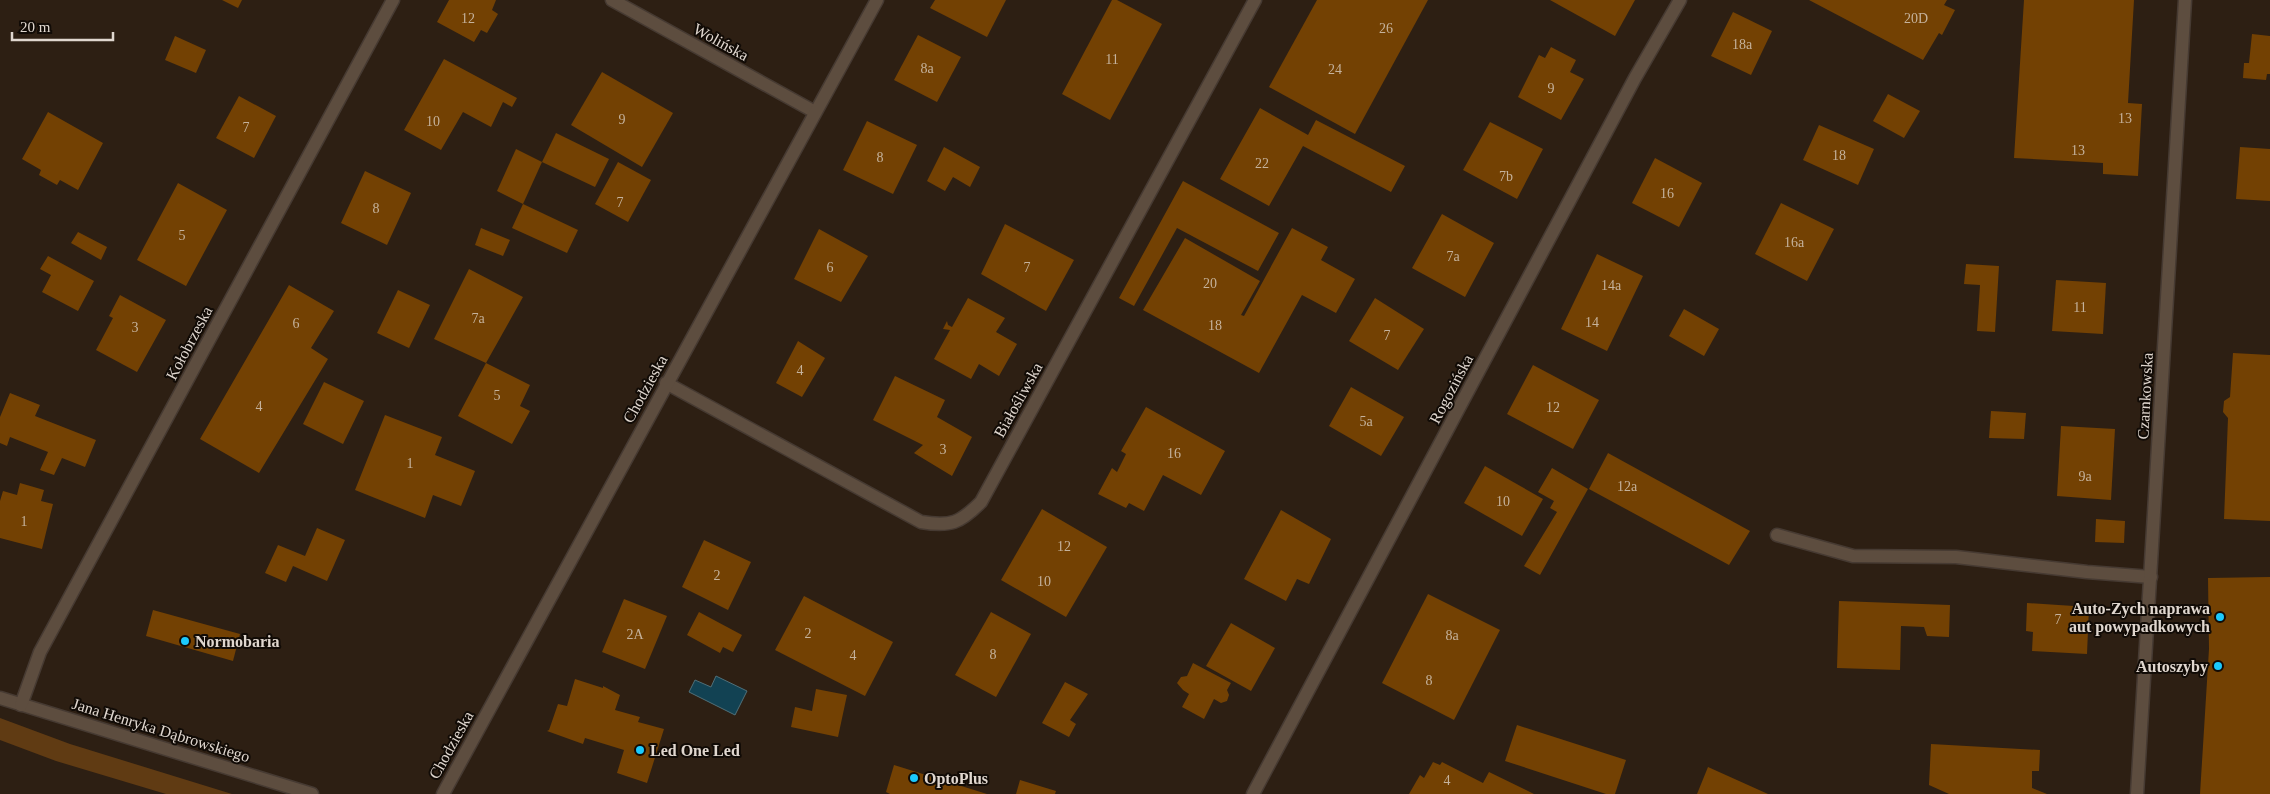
<svg xmlns="http://www.w3.org/2000/svg" width="2270" height="794" font-family="'Times New Roman',serif">
	<rect width="100%" height="100%" fill="#2d1f13"/>
	<polygon fill="#603b13" points="0,718 70,744 232,794 166,794 56,761 0,740"/>
	<polygon fill="#124253" stroke="#506f78" points="716,676 747,691 735,715 689,692 695,680 711,687"/>
	<g fill="#734103">
		<polygon points="222,0 242,0 238,8"/>
		<polygon points="449,0 496,0 492,10 498,14 487,33 481,30 474,42 437,22"/>
		<polygon points="935,0 1006,0 987,37 930,8"/>
		<polygon points="1112,0 1117,0 1162,24 1110,120 1062,94"/>
		<polygon points="1317,0 1428,0 1355,134 1269,87"/>
		<polygon points="1550,0 1635,0 1615,36"/>
		<polygon points="1809,0 1947,0 1944,5 1955,10 1942,35 1939,33 1923,60"/>
		<polygon points="2024,0 2134,0 2128,103 2142,104 2138,176 2103,174 2103,163 2014,158"/>
		<polygon points="1733,12 1772,31 1751,75 1711,56"/>
		<polygon points="2252,34 2270,36 2270,74 2267,74 2266,80 2243,78 2244,63 2249,63"/>
		<polygon points="918,35 961,57 937,102 894,80"/>
		<polygon points="175,36 206,50 196,73 165,60"/>
		<polygon points="1551,47 1576,60 1570,72 1584,79 1561,120 1518,97 1539,55 1545,58"/>
		<polygon points="444,59 517,98 512,107 503,102 491,127 463,112 441,150 404,130"/>
		<polygon points="602,72 673,113 642,167 571,125"/>
		<polygon points="1888,94 1920,111 1904,138 1873,121"/>
		<polygon points="239,96 276,116 254,158 216,138"/>
		<polygon points="1260,108 1308,135 1316,120 1405,166 1391,192 1303,146 1269,206 1220,179"/>
		<polygon points="48,112 103,143 78,190 60,180 57,185 39,175 41,170 22,159"/>
		<polygon points="867,121 917,145 893,194 843,170"/>
		<polygon points="1490,122 1543,149 1517,199 1463,170"/>
		<polygon points="1819,125 1874,149 1858,185 1803,160"/>
		<polygon points="556,133 609,159 595,187 542,162"/>
		<polygon points="944,147 980,167 970,187 953,177 945,191 927,181"/>
		<polygon points="2240,147 2270,149 2270,201 2236,199"/>
		<polygon points="516,149 542,162 523,204 497,191"/>
		<polygon points="1655,158 1702,183 1679,227 1632,203"/>
		<polygon points="618,162 651,180 628,222 595,204"/>
		<polygon points="365,171 411,193 387,245 341,223"/>
		<polygon points="1183,181 1279,233 1258,271 1177,228 1134,306 1119,298"/>
		<polygon points="178,183 227,210 186,286 137,260"/>
		<polygon points="1781,203 1834,229 1807,281 1755,254"/>
		<polygon points="523,204 578,230 567,253 512,228"/>
		<polygon points="1442,214 1494,243 1465,297 1412,268"/>
		<polygon points="1005,224 1074,260 1046,311 981,274"/>
		<polygon points="481,228 510,240 503,256 475,245"/>
		<polygon points="1292,228 1328,247 1321,260 1355,279 1336,313 1302,295 1259,373 1143,310 1185,238 1260,281 1241,315 1244,316"/>
		<polygon points="819,229 868,256 841,302 794,279"/>
		<polygon points="78,232 107,247 101,260 71,243"/>
		<polygon points="1597,254 1643,276 1607,351 1561,329"/>
		<polygon points="48,256 94,281 78,311 42,292 51,275 40,269"/>
		<polygon points="1966,264 1999,266 1995,332 1977,331 1980,285 1964,284"/>
		<polygon points="469,269 523,297 486,363 530,385 520,406 530,411 512,444 458,416 486,363 434,339"/>
		<polygon points="2056,280 2106,283 2103,334 2052,331"/>
		<polygon points="289,285 334,311 311,348 328,359 259,473 200,439"/>
		<polygon points="398,290 430,305 409,348 377,333"/>
		<polygon points="120,295 166,320 137,372 96,350 113,318 109,316"/>
		<polygon points="968,298 1005,318 996,332 1017,344 999,376 979,364 971,379 934,359 950,330 943,329 947,321 948,325 952,327"/>
		<polygon points="1375,298 1424,329 1398,370 1349,341"/>
		<polygon points="1684,309 1719,329 1704,356 1669,336"/>
		<polygon points="798,341 825,358 802,397 776,383"/>
		<polygon points="2233,353 2270,355 2270,521 2224,519 2228,418 2223,412 2224,401 2230,397"/>
		<polygon points="1533,365 1599,400 1573,449 1507,414"/>
		<polygon points="895,376 945,400 937,417 972,437 952,476 914,453 923,445 873,420"/>
		<polygon points="324,382 364,401 343,444 303,424"/>
		<polygon points="1351,387 1404,417 1381,456 1329,426"/>
		<polygon points="10,393 40,405 35,416 96,440 85,467 62,458 54,475 40,470 48,452 10,437 7,446 0,443 0,417"/>
		<polygon points="1146,407 1225,451 1201,495 1163,475 1144,511 1129,503 1126,508 1098,494 1112,468 1117,472 1126,454 1121,451"/>
		<polygon points="1991,411 2026,413 2024,439 1989,438"/>
		<polygon points="385,415 442,437 435,455 475,471 461,506 433,495 425,518 355,490"/>
		<polygon points="2061,426 2115,429 2111,500 2057,496"/>
		<polygon points="1608,453 1750,531 1729,565 1589,489"/>
		<polygon points="1485,466 1543,499 1522,536 1464,503"/>
		<polygon points="1552,468 1588,489 1540,575 1524,566 1557,512 1550,508 1554,501 1538,492"/>
		<polygon points="20,483 44,490 41,501 53,504 42,549 0,538 0,501 3,491 17,495"/>
		<polygon points="1042,509 1107,547 1066,617 1001,580"/>
		<polygon points="1281,510 1331,539 1309,584 1297,579 1286,601 1244,579"/>
		<polygon points="2096,519 2125,521 2124,543 2095,542"/>
		<polygon points="317,528 345,540 327,581 293,566 286,582 265,573 278,545 305,556"/>
		<polygon points="704,540 751,562 728,610 682,587"/>
		<polygon points="2270,577 2270,794 2200,794 2209,649 2208,578"/>
		<polygon points="1428,594 1500,630 1454,720 1382,683"/>
		<polygon points="804,596 893,642 865,696 775,650"/>
		<polygon points="624,599 667,616 645,669 602,652"/>
		<polygon points="1839,601 1950,605 1949,637 1927,636 1924,627 1901,626 1900,670 1837,668"/>
		<polygon points="2027,603 2089,607 2087,654 2032,651 2033,632 2026,631"/>
		<polygon points="153,610 240,634 233,661 146,636"/>
		<polygon points="699,612 742,635 733,652 723,647 720,653 687,635"/>
		<polygon points="991,612 1031,634 996,697 955,675"/>
		<polygon points="1231,623 1275,648 1251,691 1206,666"/>
		<polygon points="1193,663 1231,683 1227,690 1229,695 1227,701 1221,703 1214,699 1204,719 1182,707 1189,694 1183,690 1177,683 1181,677 1187,676"/>
		<polygon points="575,679 603,688 603,686 620,695 615,710 640,717 638,722 664,729 647,783 617,773 624,750 585,738 583,744 547,731 549,730 558,704 567,706"/>
		<polygon points="1065,682 1088,694 1070,720 1076,724 1069,737 1042,723"/>
		<polygon points="816,689 847,695 838,737 791,727 795,707 812,711"/>
		<polygon points="1517,725 1626,760 1615,794 1606,794 1505,761"/>
		<polygon points="1931,744 2040,750 2039,771 2032,771 2032,788 2047,794 1949,794 1929,785"/>
		<polygon points="1433,762 1440,765 1442,762 1483,783 1489,772 1534,794 1409,794 1420,775 1424,778"/>
		<polygon points="894,765 987,794 890,794 886,792"/>
		<polygon points="1708,767 1768,794 1697,794"/>
		<polygon points="1020,780 1056,791 1055,794 1016,794"/>
	</g>
	<g fill="none" stroke-linecap="round" stroke-linejoin="round">
		<g stroke="#463a32" stroke-width="15">
			<polyline id="lane" points="1777,535 1853,556 1956,557 2087,572 2151,577"/>
		</g>
		<g stroke="#463a32" stroke-width="15">
			<g id="street">
				<polyline points="612,0 815,112"/>
				<path d="M666 383 921 522C951 527 960 523 981 502L1255 0"/>
				<polyline points="0,698 312,794"/>
				<polyline points="21,705 40,652 393,0"/>
				<polyline points="443,794 877,0"/>
				<polyline points="1253,794 1635,78 1680,0"/>
				<polyline points="2137,794 2185,0"/>
			</g>
		</g>
		<use href="#lane" stroke="#5d4d3f" stroke-width="12"/>
		<use href="#street" stroke="#5d4d3f" stroke-width="12"/>
	</g>
	<g fill="#1bc9fc" stroke="#110b06" stroke-width="2">
		<circle cx="2220" cy="617" r="5"/>
		<circle cx="185" cy="641" r="5"/>
		<circle cx="2218" cy="666" r="5"/>
		<circle cx="640" cy="750" r="5"/>
		<circle cx="914" cy="778" r="5"/>
	</g>
	<g text-anchor="middle" dominant-baseline="central" stroke-width="4" stroke-linejoin="round" paint-order="stroke">
		<g font-size="14" fill="#c5b29c">
			<text x="468" y="18">12</text>
			<text x="1916" y="18">20D</text>
			<text x="1386" y="28">26</text>
			<text x="1742" y="44">18a</text>
			<text x="1112" y="59">11</text>
			<text x="927" y="68">8a</text>
			<text x="1335" y="69">24</text>
			<text x="1551" y="88">9</text>
			<text x="2125" y="118">13</text>
			<text x="622" y="119">9</text>
			<text x="433" y="121">10</text>
			<text x="246" y="127">7</text>
			<text x="2078" y="150">13</text>
			<text x="1839" y="155">18</text>
			<text x="880" y="157">8</text>
			<text x="1262" y="163">22</text>
			<text x="1506" y="176">7b</text>
			<text x="1667" y="193">16</text>
			<text x="620" y="202">7</text>
			<text x="376" y="208">8</text>
			<text x="182" y="235">5</text>
			<text x="1794" y="242">16a</text>
			<text x="1453" y="256">7a</text>
			<text x="830" y="267">6</text>
			<text x="1027" y="267">7</text>
			<text x="1210" y="283">20</text>
			<text x="1611" y="285">14a</text>
			<text x="2080" y="307">11</text>
			<text x="478" y="318">7a</text>
			<text x="1592" y="322">14</text>
			<text x="296" y="323">6</text>
			<text x="1215" y="325">18</text>
			<text x="135" y="327">3</text>
			<text x="1387" y="335">7</text>
			<text x="800" y="370">4</text>
			<text x="497" y="395">5</text>
			<text x="259" y="406">4</text>
			<text x="1553" y="407">12</text>
			<text x="1366" y="421">5a</text>
			<text x="943" y="449">3</text>
			<text x="1174" y="453">16</text>
			<text x="410" y="463">1</text>
			<text x="2085" y="476">9a</text>
			<text x="1627" y="486">12a</text>
			<text x="1503" y="501">10</text>
			<text x="24" y="521">1</text>
			<text x="1064" y="546">12</text>
			<text x="717" y="575">2</text>
			<text x="1044" y="581">10</text>
			<text x="2058" y="619">7</text>
			<text x="808" y="633">2</text>
			<text x="635" y="634">2A</text>
			<text x="1452" y="635">8a</text>
			<text x="993" y="654">8</text>
			<text x="853" y="655">4</text>
			<text x="1429" y="680">8</text>
			<text x="1447" y="780">4</text>
		</g>
		<g font-size="16" fill="#e0d7cf" stroke="#110b06">
			<text transform="translate(721 42) rotate(29)">Wolińska</text>
			<text transform="translate(189 343) rotate(-62)">Kołobrzeska</text>
			<text transform="translate(645 389) rotate(-61)">Chodzieska</text>
			<text transform="translate(1451 389) rotate(-62)">Rogozińska</text>
			<text transform="translate(2145 396) rotate(-87)">Czarnkowska</text>
			<text transform="translate(1018 400) rotate(-61)">Białośliwska</text>
			<text transform="translate(161 730) rotate(17)">Jana Henryka Dąbrowskiego</text>
			<text transform="translate(451 745) rotate(-61)">Chodzieska</text>
		</g>
		<g font-size="16" font-weight="bold" fill="#e0d7cf" stroke="#110b06" text-anchor="start">
			<text x="2210" y="608" text-anchor="end">Auto-Zych naprawa<tspan x="2210" dy="18">aut powypadkowych</tspan></text>
			<text x="195" y="641">Normobaria</text>
			<text x="2208" y="666" text-anchor="end">Autoszyby</text>
			<text x="650" y="750">Led One Led</text>
			<text x="924" y="778">OptoPlus</text>
		</g>
	</g>
	<path d="M12 32v8h101v-8" fill="none" stroke="#e0d7cf" stroke-width="2.5"/>
	<text x="20" y="32" font-size="15" fill="#e0d7cf" stroke="#110b06" stroke-width="4" paint-order="stroke">20 m</text>
</svg>
